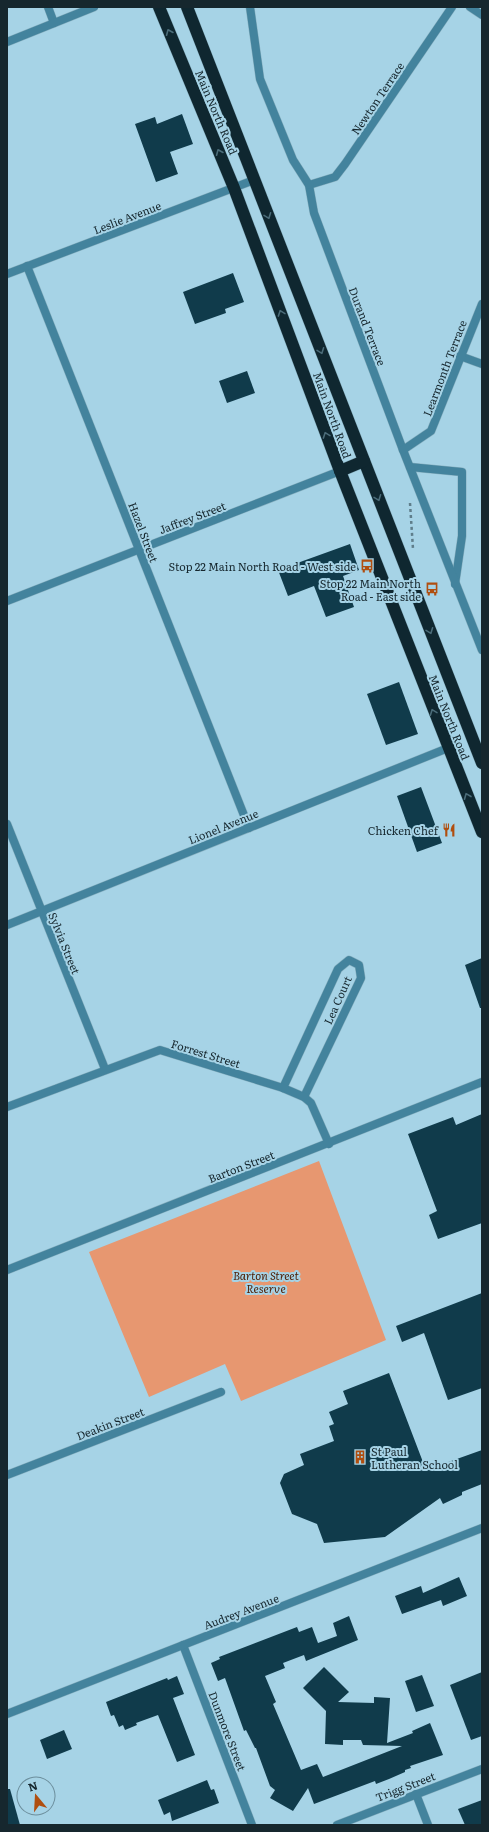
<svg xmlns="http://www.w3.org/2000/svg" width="489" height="1832" font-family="Literata,serif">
	<rect width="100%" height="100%" fill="#a6d3e6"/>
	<polygon fill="#e79770" points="319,1161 386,1340 241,1401 225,1364 149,1397 89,1252"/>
	<g fill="#103b4b">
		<polygon points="182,114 193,144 170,152 178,174 156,182 135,124 155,117 157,124"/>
		<polygon points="233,273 244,302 225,309 226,313 195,324 183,292"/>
		<polygon points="247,371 255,393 227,403 219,381"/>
		<polygon points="350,544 359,570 343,576 354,607 326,617 314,586 288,596 278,570"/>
		<polygon points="399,682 418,734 386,745 367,694"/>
		<polygon points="421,787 442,843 417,852 397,796"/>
		<polygon points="482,958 482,1008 480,1008 465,965"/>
		<polygon points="482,1114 482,1223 438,1239 429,1215 437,1211 408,1134 453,1117 456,1125"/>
		<polygon points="482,1293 482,1388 448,1400 424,1333 402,1342 396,1326"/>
		<polygon points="389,1373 426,1470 482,1450 482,1484 462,1492 462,1495 443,1504 440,1498 385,1537 324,1543 317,1524 292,1514 280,1483 284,1474 304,1465 300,1454 334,1441 329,1426 334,1424 329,1412 348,1404 343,1391"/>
		<polygon points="459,1577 467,1596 443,1606 441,1600 402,1614 395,1596 421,1586 423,1593"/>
		<polygon points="349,1616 358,1640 306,1661 304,1655 283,1663 285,1668 265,1676 276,1702 273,1704 301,1770 317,1764 323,1777 402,1746 363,1745 361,1740 343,1740 343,1745 325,1744 326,1711 303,1688 324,1667 349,1692 338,1702 374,1703 374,1697 390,1698 387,1743 413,1733 412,1731 430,1723 443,1755 410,1766 411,1768 405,1770 405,1772 389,1779 376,1784 375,1781 314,1804 308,1788 293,1811 270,1798 275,1790 270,1786 256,1748 255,1748 246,1730 244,1731 225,1678 218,1681 211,1663 220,1659 219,1657 297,1627 299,1632 312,1627 318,1643 337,1636 333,1623"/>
		<polygon points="482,1672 482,1736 471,1740 450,1685"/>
		<polygon points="422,1675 434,1706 416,1712 405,1681"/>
		<polygon points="177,1676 184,1694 173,1698 195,1755 177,1762 158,1715 136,1723 137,1725 125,1730 123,1725 119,1727 114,1715 111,1716 106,1702 167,1678 168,1680"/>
		<polygon points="64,1730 72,1749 47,1759 40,1740"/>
		<polygon points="207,1780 211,1790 214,1789 219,1803 172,1821 170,1812 164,1815 158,1800"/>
		<polygon points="7,1789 10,1789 20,1825 7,1825"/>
		<polygon points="482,1800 482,1825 465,1825 458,1809"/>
	</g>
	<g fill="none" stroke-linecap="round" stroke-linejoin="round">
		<g stroke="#89b1c1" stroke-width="9">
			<g id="lane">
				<polyline points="48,7 54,23"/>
				<polyline points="410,467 462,472 462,536 455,584"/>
			</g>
		</g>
		<g stroke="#89b1c1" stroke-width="9">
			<g id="street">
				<polyline points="250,7 260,79 293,160 309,185 314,213 403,450 482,650"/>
				<polyline points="470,7 482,15"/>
				<polyline points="7,42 94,7"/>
				<polyline points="309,185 335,177 345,164 452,7"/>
				<polyline points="27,266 249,828"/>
				<polyline points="7,274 254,180"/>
				<polyline points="460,356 482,364"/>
				<polyline points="403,450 431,431 482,304"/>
				<polyline points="7,601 340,471"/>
				<polyline points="7,824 105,1069"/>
				<polyline points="7,925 448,748"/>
				<polyline points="283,1088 338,969 349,960 359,965 361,978 304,1097"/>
				<polyline points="7,1107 160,1050 283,1088 304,1097 311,1103 329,1144"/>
				<polyline points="7,1270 482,1082"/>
				<polyline points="7,1475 221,1392"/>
				<polyline points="183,1645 252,1825"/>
				<polyline points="7,1714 482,1528"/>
				<polyline points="416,1794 428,1825"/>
				<polyline points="337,1825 482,1769"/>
			</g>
		</g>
		<g stroke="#89b1c1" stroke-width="13">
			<g id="highway">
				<polyline points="159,7 234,188 340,471 482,832"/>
				<polyline points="187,7 482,763"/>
				<polyline points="340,471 364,461"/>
			</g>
		</g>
		<polyline stroke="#5f7e8b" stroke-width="2.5" stroke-dasharray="3 3" stroke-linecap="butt" points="410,503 413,549"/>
		<use href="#lane" stroke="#43839d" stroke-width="8"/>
		<use href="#street" stroke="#43839d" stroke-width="8"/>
		<use href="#highway" stroke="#0f2730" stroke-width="12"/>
	</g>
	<defs><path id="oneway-chevron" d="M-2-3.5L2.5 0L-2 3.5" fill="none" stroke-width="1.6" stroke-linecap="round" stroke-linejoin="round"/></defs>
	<g stroke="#4b6c79">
		<use href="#oneway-chevron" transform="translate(169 32) rotate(-113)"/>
		<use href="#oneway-chevron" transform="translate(219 152) rotate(-113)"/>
		<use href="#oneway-chevron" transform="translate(268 216) rotate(69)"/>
		<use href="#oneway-chevron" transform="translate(281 313) rotate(-110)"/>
		<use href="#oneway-chevron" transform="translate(321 351) rotate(69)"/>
		<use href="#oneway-chevron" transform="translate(326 435) rotate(-110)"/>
		<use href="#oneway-chevron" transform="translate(378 498) rotate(69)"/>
		<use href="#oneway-chevron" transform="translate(430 631) rotate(69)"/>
		<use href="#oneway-chevron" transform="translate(433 712) rotate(-111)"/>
		<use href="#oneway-chevron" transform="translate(467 796) rotate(-112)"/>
	</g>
	<defs>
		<g id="bus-bare" transform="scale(1.08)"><path d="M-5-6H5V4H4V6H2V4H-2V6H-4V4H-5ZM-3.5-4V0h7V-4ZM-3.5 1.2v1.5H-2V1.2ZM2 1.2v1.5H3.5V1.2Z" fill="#b04e0f" stroke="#a6d3e6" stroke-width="2.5" paint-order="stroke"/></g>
		<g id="restaurant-bare" transform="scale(1.08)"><path d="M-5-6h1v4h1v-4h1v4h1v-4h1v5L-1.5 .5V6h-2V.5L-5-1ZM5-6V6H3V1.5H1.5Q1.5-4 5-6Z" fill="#b04e0f" stroke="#a6d3e6" stroke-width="2.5" paint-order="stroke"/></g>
		<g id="building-bare" transform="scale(1.08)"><path d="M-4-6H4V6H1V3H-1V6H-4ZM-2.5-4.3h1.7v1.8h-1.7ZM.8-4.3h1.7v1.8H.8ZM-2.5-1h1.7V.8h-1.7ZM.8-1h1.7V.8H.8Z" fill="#b04e0f" stroke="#a6d3e6" stroke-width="2.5" paint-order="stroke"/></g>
	</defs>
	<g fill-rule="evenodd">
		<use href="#bus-bare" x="367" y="566"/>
		<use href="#bus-bare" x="432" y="589"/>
		<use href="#restaurant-bare" x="449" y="830"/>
		<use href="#building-bare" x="360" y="1457"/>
	</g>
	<g text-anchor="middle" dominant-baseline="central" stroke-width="4" stroke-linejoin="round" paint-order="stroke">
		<g font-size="11" fill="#16272e" stroke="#a6d3e6">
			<text transform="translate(377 98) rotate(-56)">Newton Terrace</text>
			<text transform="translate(217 112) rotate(67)">Main North Road</text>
			<text transform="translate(127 217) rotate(-21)">Leslie Avenue</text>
			<text transform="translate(368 326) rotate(69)">Durand Terrace</text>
			<text transform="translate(444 368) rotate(-69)">Learmonth Terrace</text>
			<text transform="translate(333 415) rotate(70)">Main North Road</text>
			<text transform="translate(192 517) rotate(-21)">Jaffrey Street</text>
			<text transform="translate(144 532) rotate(69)">Hazel Street</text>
			<text transform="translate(450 717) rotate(68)">Main North Road</text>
			<text transform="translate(223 826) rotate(-22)">Lionel Avenue</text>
			<text transform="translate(65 943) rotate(68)">Sylvia Street</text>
			<text transform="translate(337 1000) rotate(-66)">Lea Court</text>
			<text transform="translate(206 1053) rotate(17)">Forrest Street</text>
			<text transform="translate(241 1166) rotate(-21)">Barton Street</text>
			<text transform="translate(110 1423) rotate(-21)">Deakin Street</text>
			<text transform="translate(241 1611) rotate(-21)">Audrey Avenue</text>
			<text transform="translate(228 1731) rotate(69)">Dunmore Street</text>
			<text transform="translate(405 1786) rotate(-21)">Trigg Street</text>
		</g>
		<g font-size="11" fill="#16272e" stroke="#a6d3e6" text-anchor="end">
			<text x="356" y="566">Stop 22 Main North Road - West side</text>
			<text x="421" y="583">Stop 22 Main North<tspan x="421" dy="13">Road - East side</tspan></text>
			<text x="438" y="830">Chicken Chef</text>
			<text x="371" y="1451" text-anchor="start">St Paul<tspan x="371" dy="13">Lutheran School</tspan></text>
		</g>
		<g font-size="11" font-style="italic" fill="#4d1b00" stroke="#a6d3e6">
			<text x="266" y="1275">Barton Street<tspan x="266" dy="13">Reserve</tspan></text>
		</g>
	</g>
	<rect width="489" height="1832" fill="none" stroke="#16272e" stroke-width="16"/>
	<g transform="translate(36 1796) rotate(342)"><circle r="19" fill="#a6d3e6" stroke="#6c8e9c"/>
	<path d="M0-3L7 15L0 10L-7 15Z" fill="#b04e0f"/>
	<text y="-6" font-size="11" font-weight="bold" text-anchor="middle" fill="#16272e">N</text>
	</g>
</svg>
